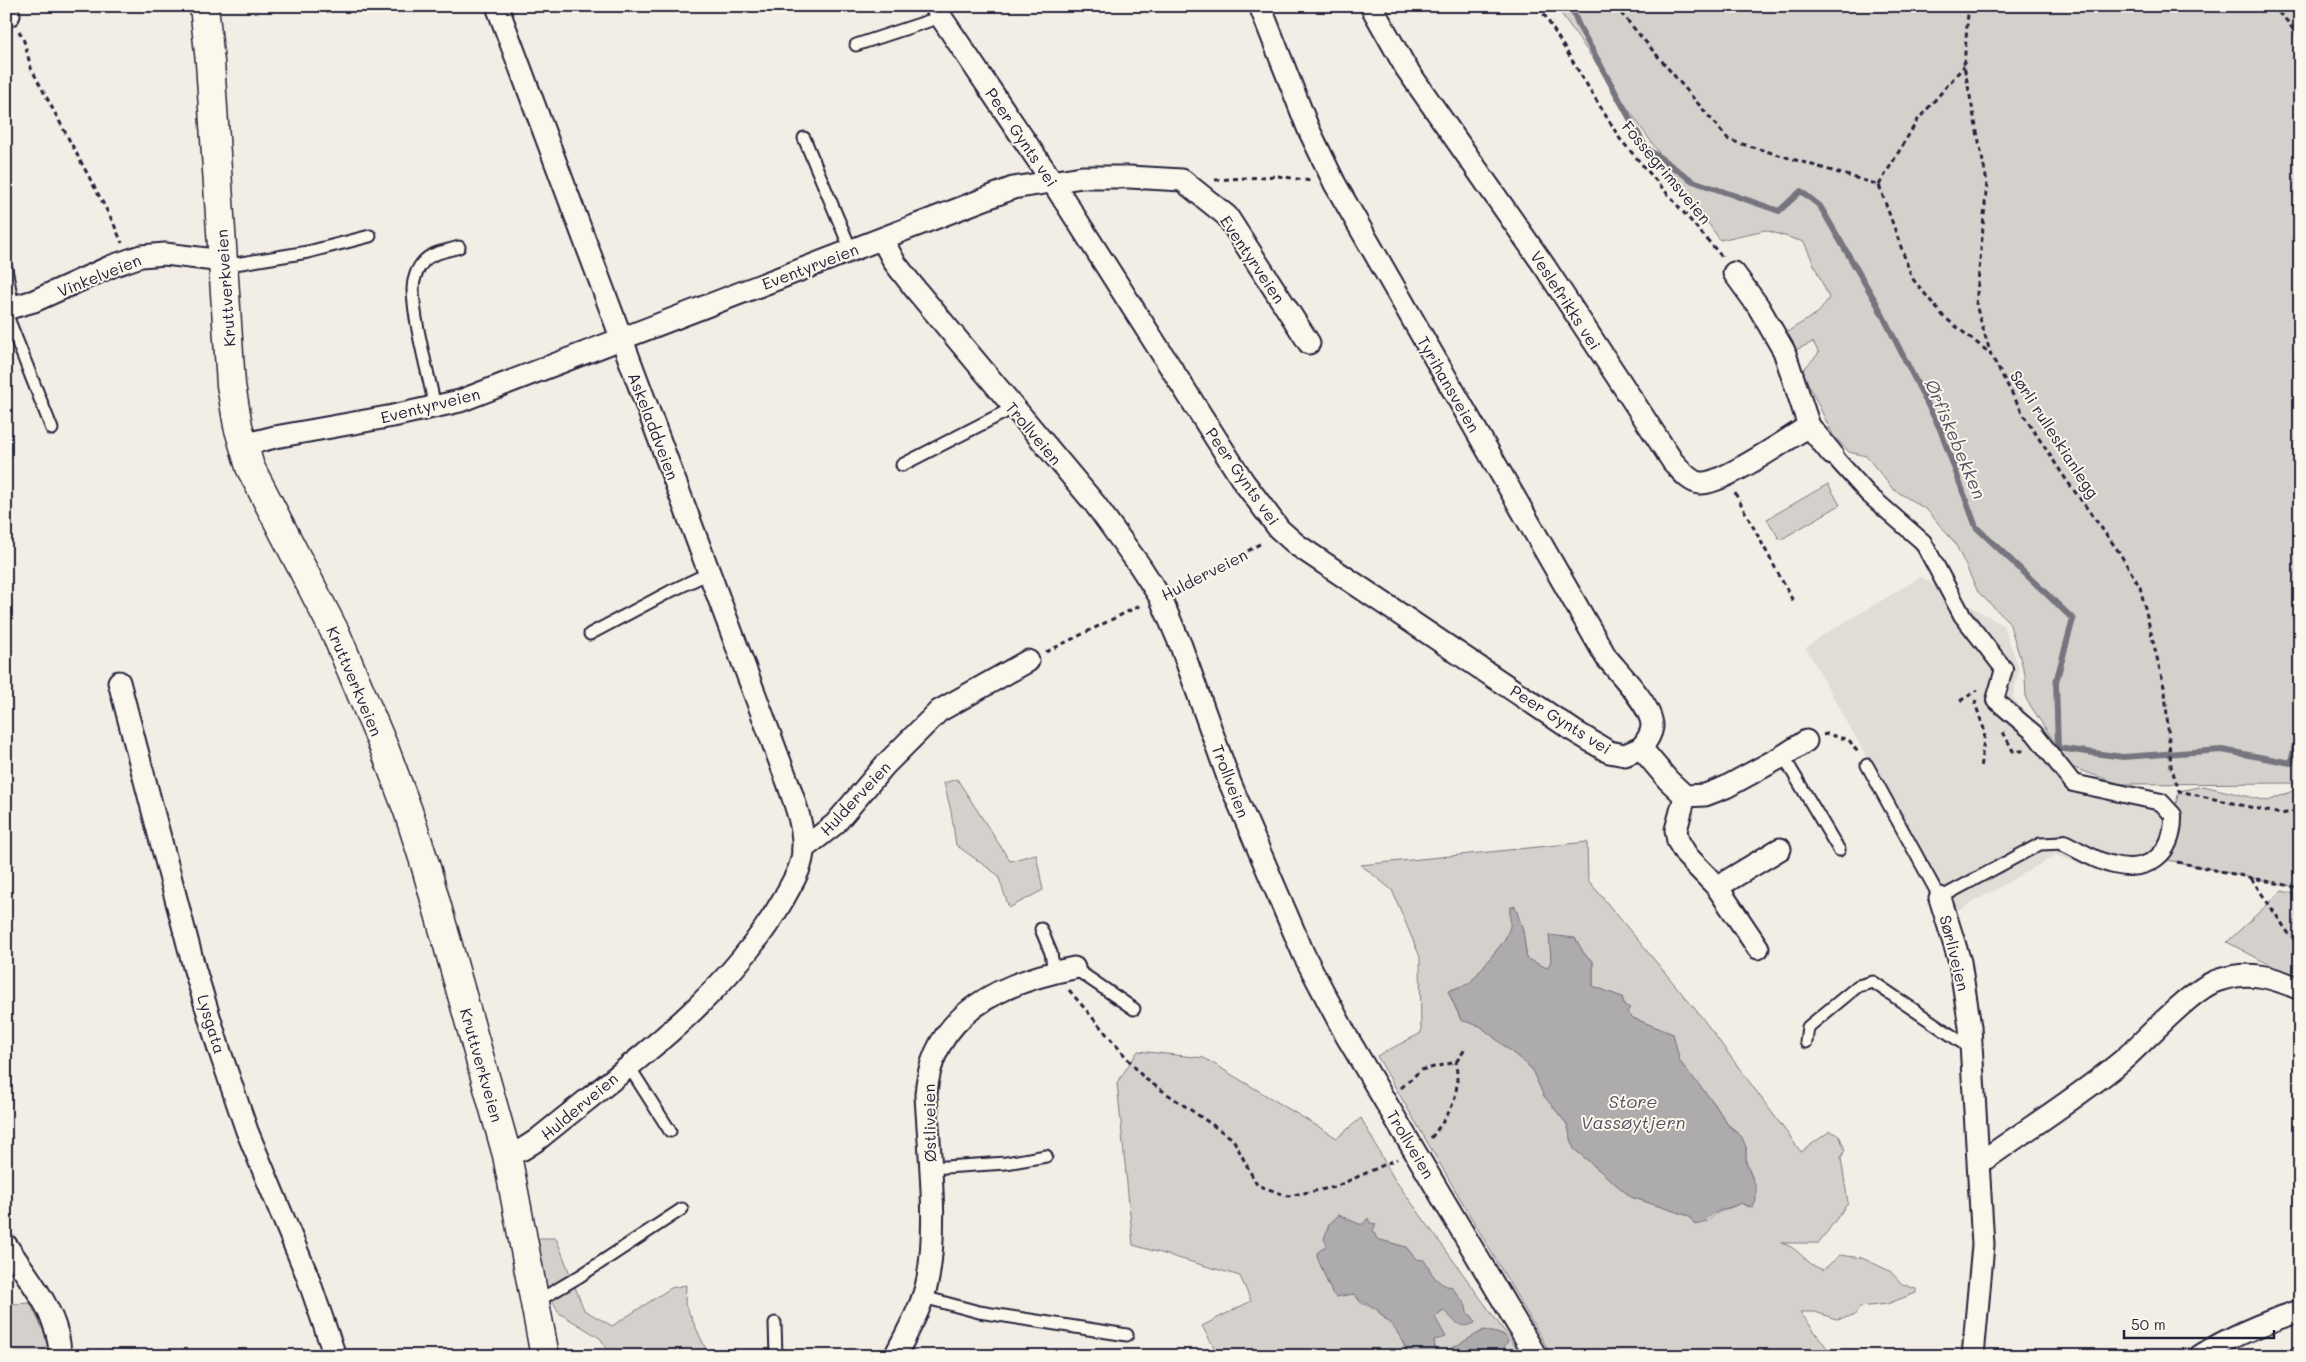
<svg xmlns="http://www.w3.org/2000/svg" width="2306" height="1362" font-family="Mali,sans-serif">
	<rect width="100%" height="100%" fill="#f2eee5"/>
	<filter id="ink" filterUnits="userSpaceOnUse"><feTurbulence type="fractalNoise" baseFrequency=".02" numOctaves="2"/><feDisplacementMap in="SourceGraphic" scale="10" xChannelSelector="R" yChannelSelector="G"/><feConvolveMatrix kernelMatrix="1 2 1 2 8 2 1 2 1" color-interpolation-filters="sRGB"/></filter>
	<g filter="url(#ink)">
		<polygon fill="#e0dcd6" points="1921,577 2003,625 2019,668 2013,697 2070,772 2176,805 2163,859 2154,869 2131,877 2104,873 2056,855 1954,913 1806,648 1820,637"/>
		<g fill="#d4d1cc" stroke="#7b7a84" fill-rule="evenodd">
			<polygon points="1556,6 2300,6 2300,783 2120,784 2071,767 2026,699 2025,674 2009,622 1978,592 1955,543 1927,510 1893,489 1866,456 1849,452 1833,435 1802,371 1819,353 1813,342 1796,350 1790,343 1787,332 1819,312 1829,298 1804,242 1765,230 1720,240"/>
			<polygon points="1828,484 1840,505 1780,540 1767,519"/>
			<polygon points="957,779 1010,861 1036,854 1043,890 1009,908 998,875 956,845 951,811 944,783"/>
			<polygon points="2203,786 2268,801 2300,788 2300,888 2163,859 2179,791"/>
			<path d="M1587 842 1588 880 1700 1015 1801 1152 1830 1131 1839 1135 1845 1150 1841 1158 1848 1203 1819 1243H1781C1801 1248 1803 1263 1823 1270L1840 1255 1862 1258 1890 1271 1902 1284 1916 1289V1293L1887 1304 1860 1307 1854 1316 1836 1319 1815 1312H1800L1833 1356H1552L1377 1056 1421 1033 1420 957 1392 890 1361 865ZM1515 906 1523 931 1527 959 1547 968 1551 962 1550 936 1575 938 1585 955 1593 961V986L1622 997 1627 1012 1633 1018 1673 1034 1680 1062 1714 1103 1728 1125 1734 1129 1746 1147V1162L1752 1177 1748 1207 1741 1203C1728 1210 1716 1210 1707 1222L1631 1197 1574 1149 1567 1124 1544 1096 1531 1068 1480 1026 1461 1020 1448 991 1470 983 1504 941 1511 927 1510 908Z"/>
			<polygon points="2282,891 2300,895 2300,981 2227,942"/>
			<polygon points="1138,1051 1204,1058 1337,1138 1361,1118 1393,1177 1515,1346 1518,1356 1509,1356 1504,1348 1504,1335 1484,1330 1465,1342 1436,1356 1434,1340 1445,1336 1434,1317 1444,1310 1448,1315 1473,1317 1467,1313 1452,1287 1444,1286 1431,1275 1429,1267 1416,1259 1406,1247 1376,1239 1373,1230 1339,1216 1327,1245 1317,1253 1329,1287 1354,1294 1361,1303 1376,1309 1384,1318 1395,1327 1409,1356 1219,1356 1202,1326 1251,1301 1240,1276 1133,1245 1117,1083"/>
			<polygon points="540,1238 556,1238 584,1310 612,1326 671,1288 686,1285 685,1304 709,1356 612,1356 600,1338 559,1313 539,1275 531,1246"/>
			<polygon points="30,1303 49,1342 48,1356 8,1356 11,1304"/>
		</g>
		<g fill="#aeabad" stroke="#76747f">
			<path d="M1515 906 1523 931 1527 959 1547 968 1551 961 1549 935 1575 938 1585 955 1593 961V986L1622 997 1624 1005 1630 1008 1627 1012 1633 1018 1673 1034 1680 1062 1714 1103 1728 1125 1742 1137 1746 1147V1162L1756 1188V1201L1753 1208 1741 1203C1733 1207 1719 1210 1714 1213 1705 1218 1708 1223 1695 1225L1689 1216 1631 1197 1574 1149 1567 1124 1544 1096 1531 1068 1480 1026 1461 1020 1448 991 1470 983 1504 941 1510 927V908Z"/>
			<path d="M1339 1215 1359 1224H1363L1368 1218 1370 1223 1376 1224 1373 1230 1377 1239 1406 1247 1416 1259 1424 1260C1432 1273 1436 1285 1452 1287L1466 1306 1467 1313 1473 1317 1475 1323C1458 1331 1454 1319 1443 1310L1435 1317 1446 1337 1434 1340 1436 1356H1409C1402 1336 1392 1324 1377 1310 1369 1302 1362 1305 1354 1294L1336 1297 1332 1293 1317 1257V1253L1327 1245 1324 1239 1329 1224Z"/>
			<polygon points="1484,1330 1504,1335 1508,1341 1504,1348 1509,1356 1438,1356"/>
		</g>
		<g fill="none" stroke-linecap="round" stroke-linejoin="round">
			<polyline stroke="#76747f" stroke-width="6" points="1571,6 1579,26 1646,148 1693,181 1779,211 1801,191 1820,206 1877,304 1940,429 1976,527 2073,619 2056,682 2058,748 2123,757 2222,750 2291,763 2300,722"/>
			<g stroke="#22223b" stroke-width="15">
				<g id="service">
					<polyline points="856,45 941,17"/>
					<polyline points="804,138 851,250"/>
					<polyline points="223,266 308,252 370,236"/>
					<polyline points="6,268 13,307"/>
					<polyline points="6,313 52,429"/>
					<path d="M435 407C428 371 414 325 413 289 413 280 417 268 424 261 432 252 448 251 459 247"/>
					<polyline points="902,465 1013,408"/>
					<polyline points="590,634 671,591 709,573"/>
					<polyline points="1783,756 1839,850"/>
					<polyline points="1867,765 1940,898 2040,844 2064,843"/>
					<polyline points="1041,929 1051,953 1054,972"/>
					<polyline points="1074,968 1134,1009"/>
					<polyline points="1806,1042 1808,1027 1858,986 1873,982 1970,1048"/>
					<polyline points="628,1065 670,1131"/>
					<polyline points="930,1168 1006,1163 1046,1156"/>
					<polyline points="923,1297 979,1312 1127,1335"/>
					<polyline points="536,1302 580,1276 682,1209"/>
					<polyline points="775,1323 776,1356"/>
				</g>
			</g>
			<g stroke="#22223b" stroke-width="20">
				<path id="pedestrian" d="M1832 454 1868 494 1923 542 1962 615 2004 669 1995 700 2034 733 2073 783 2161 802 2173 815C2174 854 2148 875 2110 864 2094 860 2079 850 2064 843"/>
			</g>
			<g stroke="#22223b" stroke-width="25">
				<g id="minor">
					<path d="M497 6 788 783C795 804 804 826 803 849 803 867 792 883 784 898 726 1000 626 1067 537 1140L523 1149 507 1155"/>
					<polyline points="936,6 941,17 1052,181 1243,481 1279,529 1297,545 1574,731 1609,752 1625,755 1641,748"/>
					<path d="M1260 6 1308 128 1335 184 1606 657C1619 673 1653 707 1652 727 1651 735 1646 742 1641 748"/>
					<path d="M1371 6 1406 68 1545 267 1673 462C1680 469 1689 482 1700 483 1722 485 1787 439 1809 426"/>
					<polyline points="6,14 9,15"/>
					<polyline points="882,239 895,263 916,290 1095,504 1140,566 1160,597 1181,646 1230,783 1304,955 1347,1037 1536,1356"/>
					<polyline points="1734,273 1758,306 1784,351 1809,426 1832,454"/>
					<polyline points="6,309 34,301 112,266 141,256 165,254 223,261"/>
					<polyline points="243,445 275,437 393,416 460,401 1013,188 1082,177 1129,177 1182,180 1227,216 1309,343"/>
					<polyline points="119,682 194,967 219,1049 247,1131 307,1275 335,1356"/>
					<polyline points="1641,748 1668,780 1685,796 1705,795 1726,787 1783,756 1806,741"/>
					<polyline points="1685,796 1676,830 1678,841 1687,856 1717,887 1758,948"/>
					<polyline points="803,849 835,824 885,765 939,711 1028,661"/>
					<polyline points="1717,887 1780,849"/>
					<polyline points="1940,898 1960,962 1970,1027 1983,1245 1973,1356"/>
					<path d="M1979 1159 1987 1158C2033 1125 2080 1096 2123 1060 2147 1039 2192 988 2219 980 2250 970 2272 977 2300 989"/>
					<path d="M6 1245C28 1278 60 1314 60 1356"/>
					<path d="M895 1356C907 1332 923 1306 928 1278 938 1221 929 1153 926 1095 931 1013 1003 982 1074 968"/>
					<path d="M2200 1356C2231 1336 2265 1322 2300 1311"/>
				</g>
			</g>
			<g stroke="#22223b" stroke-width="31">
				<polyline id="tertiary" points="204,6 210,62 231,385 238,426 250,467 336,634 385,750 408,811 425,864 507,1155 545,1356"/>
			</g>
			<g stroke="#22223b" stroke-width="3" stroke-dasharray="5 4" stroke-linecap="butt">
				<polyline points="1539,6 1620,139 1723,258"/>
				<polyline points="1615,6 1729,140 1879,185 1912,278 1944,317 1991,354"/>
				<polyline points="1966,6 1968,13 1964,66 1987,182 1976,305 1991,355 2026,419 2067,481 2119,552 2140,587 2165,691 2171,766 2179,791 2281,814 2300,810"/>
				<polyline points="2272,6 2287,21 2300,39"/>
				<polyline points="19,31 24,41 31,68 113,222 122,243"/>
				<polyline points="1215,180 1278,176 1311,181"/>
				<polyline points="1879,185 1917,121 1964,66"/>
				<polyline points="1735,493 1793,601"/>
				<polyline points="1177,590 1204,577 1263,542"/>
				<polyline points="1046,652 1141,605"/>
				<polyline points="1976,700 1975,703 1985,732 1980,769"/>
				<polyline points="1960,701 1978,690"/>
				<polyline points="2003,732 2013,751 2022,751 2022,748"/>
				<polyline points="1823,735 1827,734 1849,740 1859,754"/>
				<polyline points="2177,862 2300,888"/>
				<polyline points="2251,878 2289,934 2300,945"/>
				<polyline points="1069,990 1144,1078 1233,1139 1257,1185 1288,1196 1335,1187 1397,1159"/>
				<polyline points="1401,1088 1421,1070 1456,1062 1466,1048"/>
				<path d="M1431 1138C1452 1110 1460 1099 1456 1062"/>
			</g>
			<use href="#service" stroke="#fbf7ec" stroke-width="11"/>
			<use href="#pedestrian" stroke="#fbf7ec" stroke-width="16"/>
			<use href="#minor" stroke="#fbf7ec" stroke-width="21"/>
			<use href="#tertiary" stroke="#fbf7ec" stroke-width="28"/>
		</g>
	</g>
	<g text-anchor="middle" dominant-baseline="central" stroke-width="4" stroke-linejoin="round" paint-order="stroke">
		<g font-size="16" fill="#22223b" stroke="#fbf7ec">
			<text transform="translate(1022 137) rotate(56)">Peer Gynts vei</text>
			<text transform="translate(1667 172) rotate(50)">Fossegrimsveien</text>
			<text transform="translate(1253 259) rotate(56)">Eventyrveien</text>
			<text transform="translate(810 266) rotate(-21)">Eventyrveien</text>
			<text transform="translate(99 275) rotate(-22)">Vinkelveien</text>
			<text transform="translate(225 288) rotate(-94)">Kruttverkveien</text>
			<text transform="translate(1566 300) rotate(57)">Veslefrikks vei</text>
			<text transform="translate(1449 384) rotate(60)">Tyrihansveien</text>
			<text transform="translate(430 405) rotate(-14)">Eventyrveien</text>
			<text transform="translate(654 426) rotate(69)">Askeladdveien</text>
			<text transform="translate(1034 433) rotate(50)">Trollveien</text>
			<text transform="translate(2055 434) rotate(57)">Sørli rulleskianlegg</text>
			<text transform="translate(1243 476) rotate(55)">Peer Gynts vei</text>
			<text transform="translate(1204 574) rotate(-27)">Hulderveien</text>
			<text transform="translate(355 681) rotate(67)">Kruttverkveien</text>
			<text transform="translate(1561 719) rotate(32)">Peer Gynts vei</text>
			<text transform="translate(1231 781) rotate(69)">Trollveien</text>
			<text transform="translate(855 798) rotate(-47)">Hulderveien</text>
			<text transform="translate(1955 953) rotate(76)">Sørliveien</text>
			<text transform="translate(212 1024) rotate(73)">Lysgata</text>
			<text transform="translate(482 1065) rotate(74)">Kruttverkveien</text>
			<text transform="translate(579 1106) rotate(-40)">Hulderveien</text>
			<text transform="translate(929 1123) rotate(-91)">Østliveien</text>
			<text transform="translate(1411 1144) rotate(59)">Trollveien</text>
		</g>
		<g font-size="18" font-style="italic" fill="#535263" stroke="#fbf7ec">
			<text transform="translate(1956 439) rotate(67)">Ørfiskebekken</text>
			<text x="1633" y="1101">Store<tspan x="1633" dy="21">Vassøytjern</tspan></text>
		</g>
	</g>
	<rect width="2306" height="1362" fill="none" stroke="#fbf7ec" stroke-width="25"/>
	<rect x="12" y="12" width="2281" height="1337" fill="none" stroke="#22223b" stroke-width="2" filter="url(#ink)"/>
	<path d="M2124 1330v8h150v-8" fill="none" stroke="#22223b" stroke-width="2.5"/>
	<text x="2131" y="1330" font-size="15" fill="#22223b" stroke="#fbf7ec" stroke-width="4" paint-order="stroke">50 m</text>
</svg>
